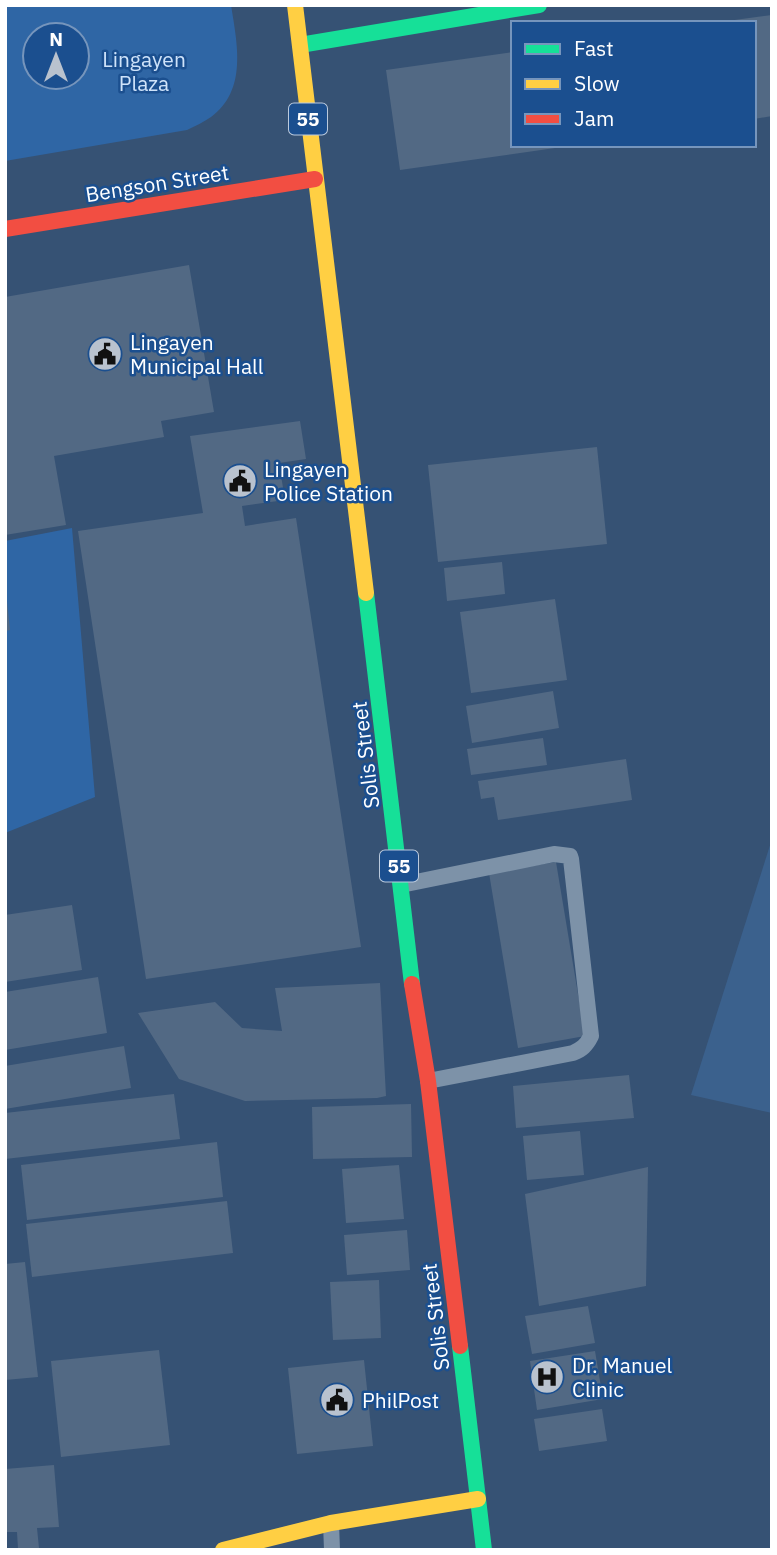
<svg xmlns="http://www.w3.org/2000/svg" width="777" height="1555" font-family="'IBM Plex Sans',sans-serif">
	<rect width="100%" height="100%" fill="#365274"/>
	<g fill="#2f66a5" fill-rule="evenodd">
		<path d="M5 5H231C237 43 248 90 211 117 204 122 195 126 187 130L5 161ZM35 35H77V77H35Z"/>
		<polygon points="72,528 95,797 5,833 5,541"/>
	</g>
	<polygon fill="#3b618d" points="772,839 772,1113 691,1095"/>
	<g fill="#526984">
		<polygon points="772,15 772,116 754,119 754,23 727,23 727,21"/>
		<polygon points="513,52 513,145 562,145 562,147 400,170 386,70"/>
		<polygon points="189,265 214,412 161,421 164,437 54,456 66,525 5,535 5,297"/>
		<polygon points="300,421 306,459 279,463 285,500 242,506 245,526 296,518 361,947 146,979 78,531 203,513 190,436"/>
		<polygon points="597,447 607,544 438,562 428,465"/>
		<polygon points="502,562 505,594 447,601 444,568"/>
		<polygon points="555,599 567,680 471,693 460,612"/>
		<polygon points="5,601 7,601 10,630 5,631"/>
		<polygon points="553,691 559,728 472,743 466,706"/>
		<polygon points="543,738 547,765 471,775 467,749"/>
		<polygon points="626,759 632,800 498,820 494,797 481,799 478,781"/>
		<polygon points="556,862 585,1036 518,1048 489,873"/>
		<polygon points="72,905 82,970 5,982 5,915"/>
		<polygon points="98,977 107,1033 5,1050 5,992"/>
		<polygon points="380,983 386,1096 377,1098 245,1101 179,1079 138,1013 215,1002 242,1028 282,1031 275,988"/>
		<polygon points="124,1046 131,1088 5,1109 5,1066"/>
		<polygon points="629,1075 634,1118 516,1128 513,1086"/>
		<polygon points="174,1094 180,1139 5,1159 5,1113"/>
		<polygon points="411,1104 412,1157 313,1159 312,1107"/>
		<polygon points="580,1131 584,1175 527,1180 523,1136"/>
		<polygon points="217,1142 223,1197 27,1220 21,1165"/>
		<polygon points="399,1165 404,1219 346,1223 342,1169"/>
		<polygon points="648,1167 646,1286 539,1306 525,1194"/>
		<polygon points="227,1201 233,1253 32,1277 26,1224"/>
		<polygon points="407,1230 410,1270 347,1275 344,1235"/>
		<polygon points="25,1262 38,1377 5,1380 5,1264"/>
		<polygon points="379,1280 381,1338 333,1340 330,1282"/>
		<polygon points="588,1306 595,1343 532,1354 525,1316"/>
		<polygon points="159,1350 170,1445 61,1457 51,1361"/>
		<polygon points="595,1351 603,1399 537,1410 530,1361"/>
		<polygon points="364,1360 373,1446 297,1454 288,1368"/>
		<polygon points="602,1409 607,1441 539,1451 534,1419"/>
		<polygon points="54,1465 59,1527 37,1528 39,1548 18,1549 17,1532 5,1532 5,1469"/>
	</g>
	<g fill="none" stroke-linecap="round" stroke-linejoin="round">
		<g stroke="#7d92a8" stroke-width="16">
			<path d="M401 885 554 854 570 856 571 859 591 1036C586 1046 582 1049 573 1053L428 1081"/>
			<polyline points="331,1523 332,1550"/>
		</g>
		<g stroke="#16e098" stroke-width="16">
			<polyline points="300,45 539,5"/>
			<polyline points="366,593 412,984"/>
			<polyline points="460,1346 484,1550"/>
		</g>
		<g stroke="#ffcf43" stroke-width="16">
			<polyline points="295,5 366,593"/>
			<polyline points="223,1550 331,1523 478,1499"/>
		</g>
		<g stroke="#f24e42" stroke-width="16">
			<polyline points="5,229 315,179"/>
			<polyline points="412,984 428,1081 460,1346"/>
		</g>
	</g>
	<defs>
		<g id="civic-disc" transform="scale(1.75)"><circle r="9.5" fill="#b9c2ce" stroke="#1b4f8f"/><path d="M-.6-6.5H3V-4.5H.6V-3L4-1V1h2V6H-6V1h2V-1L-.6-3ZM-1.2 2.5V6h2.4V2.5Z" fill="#111"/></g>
		<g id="hospital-disc" transform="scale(1.75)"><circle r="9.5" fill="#b9c2ce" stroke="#1b4f8f"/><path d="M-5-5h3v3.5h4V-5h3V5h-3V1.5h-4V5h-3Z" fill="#111"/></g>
	</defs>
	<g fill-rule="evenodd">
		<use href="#civic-disc" x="105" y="354"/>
		<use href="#civic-disc" x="240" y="481"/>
		<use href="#hospital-disc" x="547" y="1377"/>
		<use href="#civic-disc" x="337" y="1400"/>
	</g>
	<g text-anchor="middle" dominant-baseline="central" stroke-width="5" stroke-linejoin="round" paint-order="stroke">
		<g fill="#1b4f8f" stroke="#bbcadd" stroke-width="2">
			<rect x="289" y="103.5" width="38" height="31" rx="5"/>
			<rect x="380" y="850.5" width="38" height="31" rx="5"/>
		</g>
		<g font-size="19" font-weight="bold" fill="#fff">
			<text x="308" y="119">55</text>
			<text x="399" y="866">55</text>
		</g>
		<g font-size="21" fill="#cfe3fa" stroke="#1b4f8f">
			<text x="144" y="59">Lingayen<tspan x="144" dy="24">Plaza</tspan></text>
		</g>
		<g font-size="21" fill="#fff" stroke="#1b4f8f">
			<text transform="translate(157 183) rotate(-9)">Bengson Street</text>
			<text transform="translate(365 755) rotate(-97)">Solis Street</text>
			<text transform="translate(435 1317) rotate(-97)">Solis Street</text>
		</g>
		<g font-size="21" fill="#fff" stroke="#1b4f8f" text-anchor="start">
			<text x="130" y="342">Lingayen<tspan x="130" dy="24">Municipal Hall</tspan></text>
			<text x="264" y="469">Lingayen<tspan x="264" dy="24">Police Station</tspan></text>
			<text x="572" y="1365">Dr. Manuel<tspan x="572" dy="24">Clinic</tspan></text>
			<text x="362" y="1400">PhilPost</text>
		</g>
	</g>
	<rect width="777" height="1555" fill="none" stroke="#ffffff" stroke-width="14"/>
	<rect x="511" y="21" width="245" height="126" fill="#1b4f8f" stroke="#7695bc" stroke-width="2"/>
	<rect x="525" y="44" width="35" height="10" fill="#16e098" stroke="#7695bc" stroke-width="2"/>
	<text x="574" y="56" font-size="21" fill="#ffffff">Fast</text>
	<rect x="525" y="79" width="35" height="10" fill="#ffcf43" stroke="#7695bc" stroke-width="2"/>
	<text x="574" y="91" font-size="21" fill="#ffffff">Slow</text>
	<rect x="525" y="114" width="35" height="10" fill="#f24e42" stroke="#7695bc" stroke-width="2"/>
	<text x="574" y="126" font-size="21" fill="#ffffff">Jam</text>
	<g transform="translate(56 56)"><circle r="33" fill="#1b4f8f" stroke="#7695bc" stroke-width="2"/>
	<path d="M0-5L12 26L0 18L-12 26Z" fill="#b9c2ce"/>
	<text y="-10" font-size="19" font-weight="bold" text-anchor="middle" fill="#ffffff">N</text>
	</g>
</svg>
